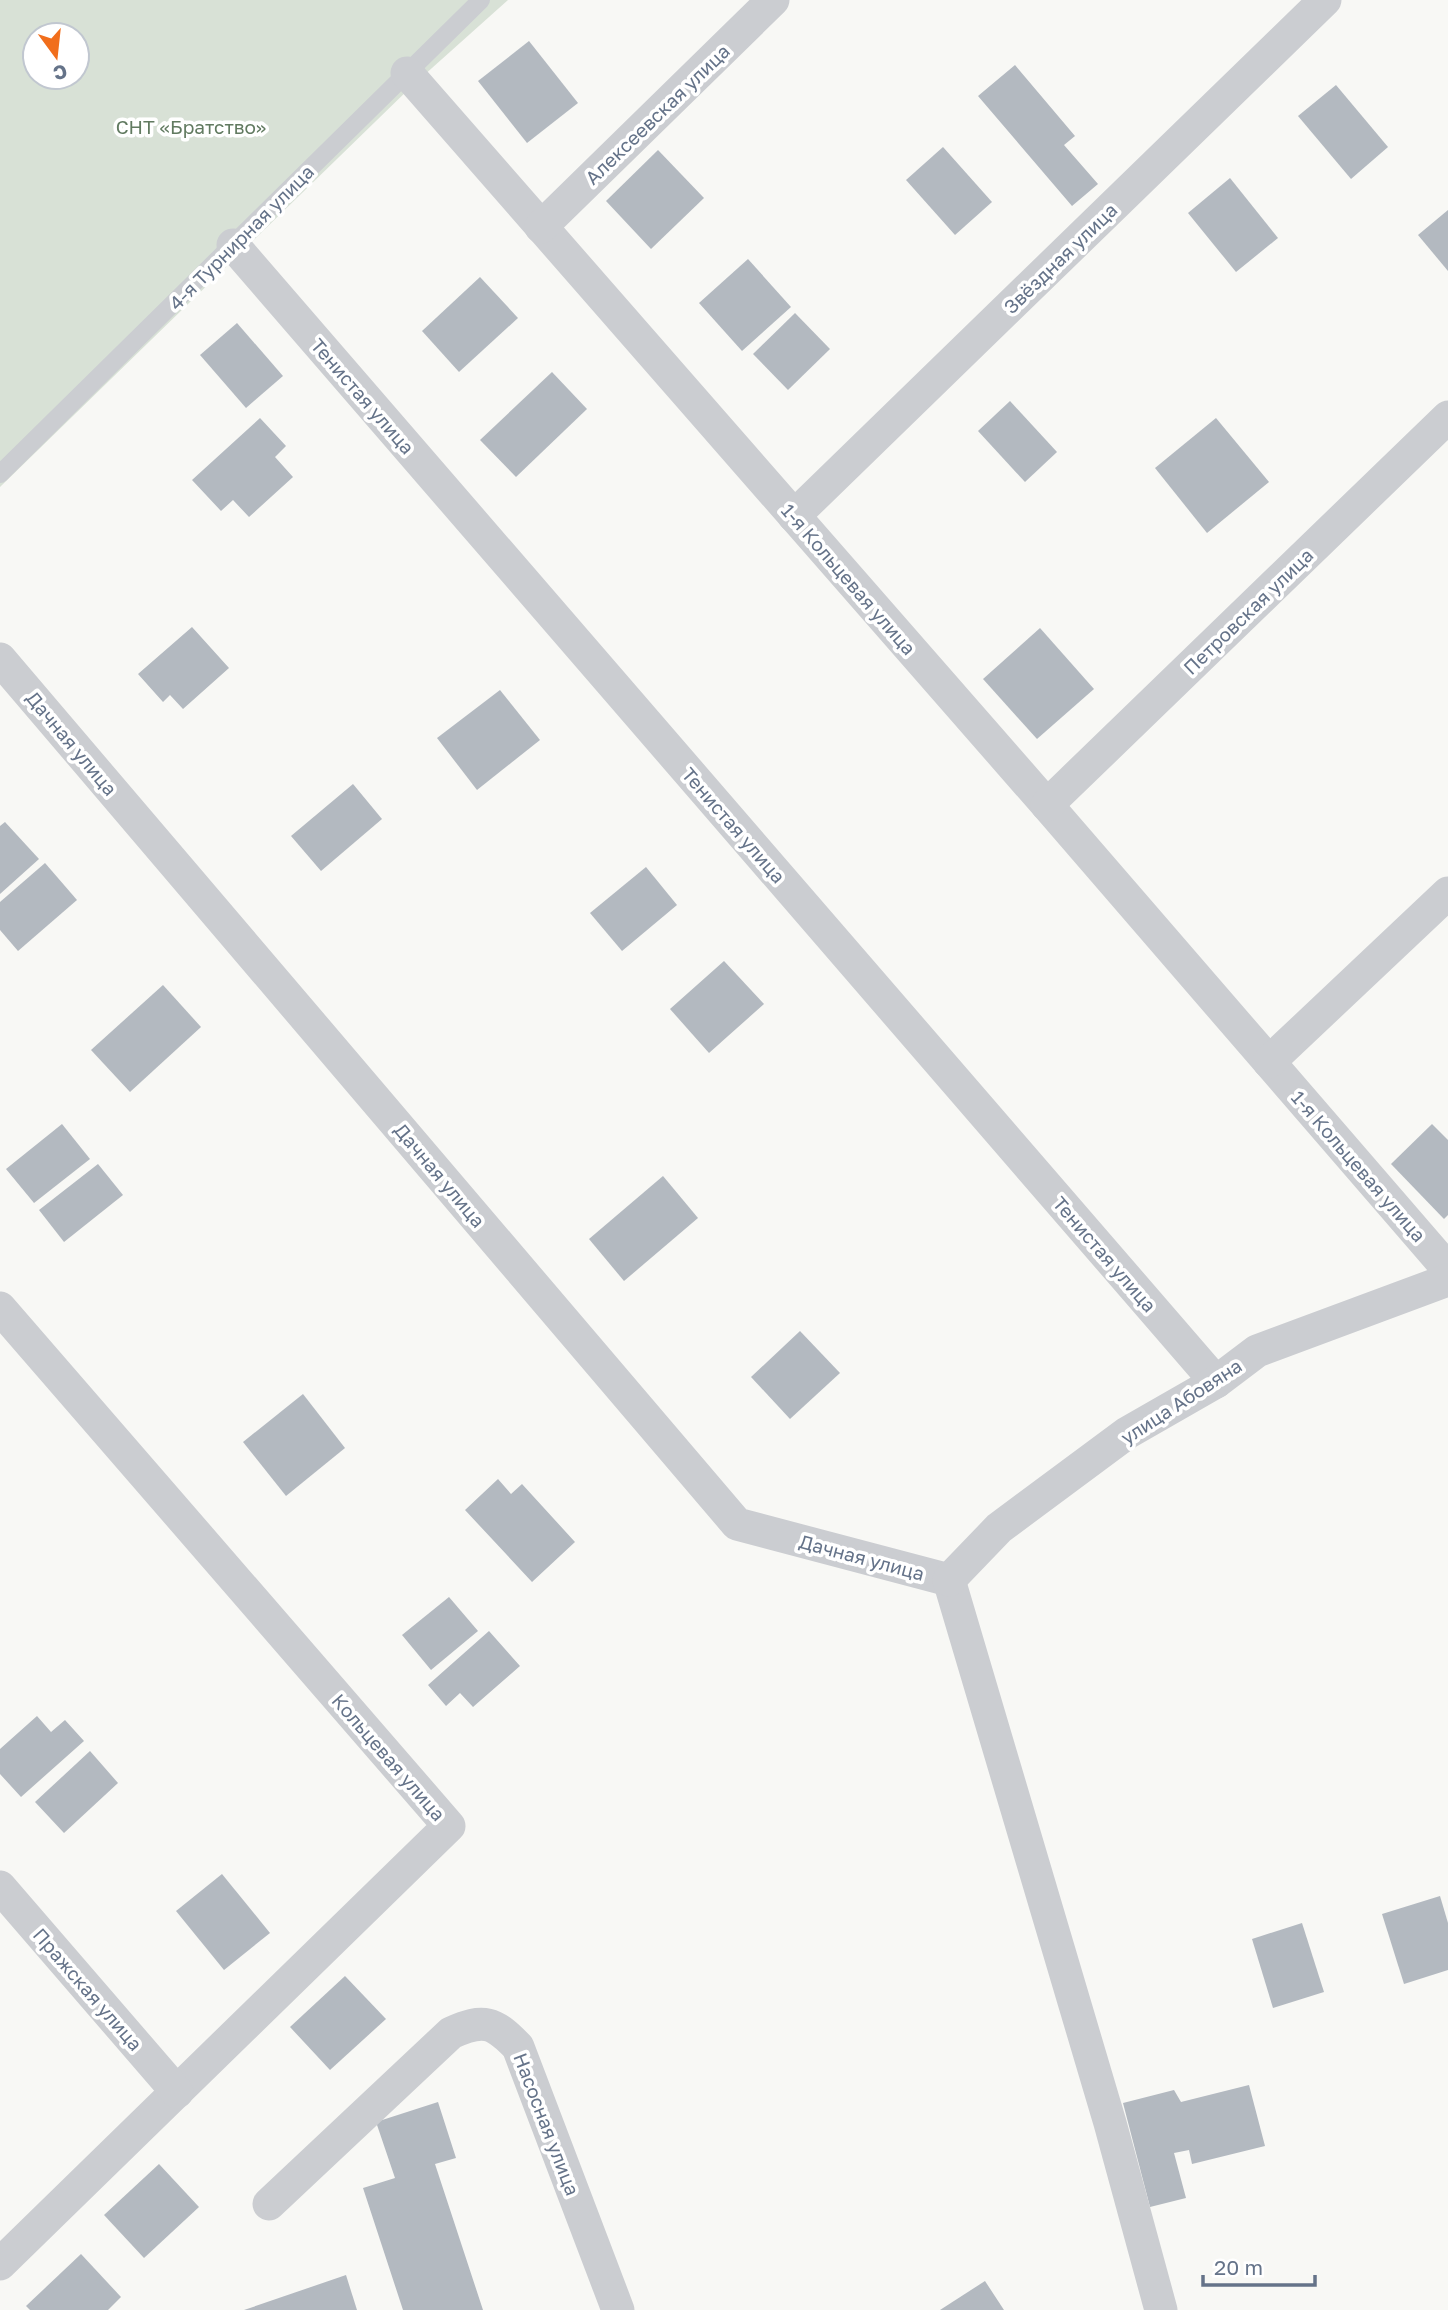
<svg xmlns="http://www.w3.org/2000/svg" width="1448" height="2310" font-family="'Golos Text',sans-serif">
	<rect width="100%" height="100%" fill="#f8f8f5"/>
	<path fill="#d8e1d6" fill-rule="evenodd" d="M0 0H508L413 85 0 487ZM35 35H77V77H35Z"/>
	<g fill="#b3b9c0">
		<polygon points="529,41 578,103 527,143 478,81"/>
		<polygon points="1015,65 1075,136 1064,145 1098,184 1072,206 978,96"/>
		<polygon points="1336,85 1388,147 1351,179 1298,116"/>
		<polygon points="943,147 992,202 955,235 906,180"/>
		<polygon points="658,150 704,198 651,249 606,201"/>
		<polygon points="1230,178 1278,238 1236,272 1188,213"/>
		<polygon points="1448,210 1448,271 1418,235"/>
		<polygon points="748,259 791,307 742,351 699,303"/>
		<polygon points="480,277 518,318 459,372 422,331"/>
		<polygon points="795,313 830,349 788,390 753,354"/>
		<polygon points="237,323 283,376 246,408 200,355"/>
		<polygon points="552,372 587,409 516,477 480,440"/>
		<polygon points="1010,401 1057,452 1025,482 978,431"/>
		<polygon points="260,418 286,446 275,457 293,477 249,517 233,500 221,511 192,480"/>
		<polygon points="1216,418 1269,482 1207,533 1155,468"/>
		<polygon points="192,627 229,668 183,709 170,695 163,702 138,674"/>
		<polygon points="1040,628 1094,689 1037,739 983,679"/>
		<polygon points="500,690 540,740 477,790 437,738"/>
		<polygon points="353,784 382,819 321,871 291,836"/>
		<polygon points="5,822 39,859 0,894 0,826"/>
		<polygon points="45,863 77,900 18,951 0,930 0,902"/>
		<polygon points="646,867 677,905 622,951 590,913"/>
		<polygon points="724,961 764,1004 709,1053 670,1009"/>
		<polygon points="163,985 201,1027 130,1092 91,1050"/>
		<polygon points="62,1124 90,1159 34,1203 6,1169"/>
		<polygon points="1432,1124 1448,1140 1448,1215 1444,1219 1391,1164"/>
		<polygon points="98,1164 123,1195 64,1242 39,1210"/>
		<polygon points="663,1176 698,1218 624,1281 589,1239"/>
		<polygon points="800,1331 840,1373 790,1419 751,1377"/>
		<polygon points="303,1394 345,1448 286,1496 243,1442"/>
		<polygon points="498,1479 511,1494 522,1484 575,1542 532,1582 465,1510"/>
		<polygon points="449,1597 478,1631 431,1670 402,1635"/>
		<polygon points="489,1631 520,1666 473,1707 460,1693 446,1706 428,1685"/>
		<polygon points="37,1716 51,1732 65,1720 84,1741 21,1797 0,1774 0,1749"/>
		<polygon points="90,1751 118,1783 64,1833 35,1802"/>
		<polygon points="222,1874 270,1933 224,1970 176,1911"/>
		<polygon points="1440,1896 1448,1923 1448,1970 1404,1984 1382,1914"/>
		<polygon points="1302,1923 1324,1992 1273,2008 1252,1939"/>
		<polygon points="345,1976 386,2019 330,2070 290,2027"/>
		<polygon points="1249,2085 1265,2146 1192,2164 1189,2150 1174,2153 1186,2198 1150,2207 1123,2103 1174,2090 1181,2102"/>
		<polygon points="438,2102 456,2158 435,2164 483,2310 403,2310 363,2188 395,2178 376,2122"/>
		<polygon points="159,2164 199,2207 144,2258 104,2215"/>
		<polygon points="81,2254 121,2297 108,2310 30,2310 26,2306"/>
		<polygon points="346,2275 357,2310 244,2310"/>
		<polygon points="985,2281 1004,2310 940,2310"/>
	</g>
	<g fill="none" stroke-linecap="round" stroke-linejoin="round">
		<polyline stroke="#cbcdd1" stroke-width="18" points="0,474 481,0"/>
		<g stroke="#cbcdd1" stroke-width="33">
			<polyline points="407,73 1047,805 1448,1269"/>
			<polyline points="541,227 773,0"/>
			<polyline points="233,245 1216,1382"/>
			<polyline points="794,516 1325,0"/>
			<polyline points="0,659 737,1524 949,1580"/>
			<polyline points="1047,805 1448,417"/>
			<polyline points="1269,1062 1448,893"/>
			<polyline points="0,1308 449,1826 0,2264"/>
			<polyline points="949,1580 1110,2123 1161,2310"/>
			<polyline points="949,1580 999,1528 1127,1433 1216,1382 1257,1351 1448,1280"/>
			<polyline points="0,1887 177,2092"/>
			<path d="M269 2204 451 2033C484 2018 494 2022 518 2047L618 2310"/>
		</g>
	</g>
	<g text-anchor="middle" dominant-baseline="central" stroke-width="7" stroke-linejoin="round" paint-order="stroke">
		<g font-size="19" fill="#657389" stroke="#fff">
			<text transform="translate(657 114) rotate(-44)">Алексеевская улица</text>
			<text transform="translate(241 237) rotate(-45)">4-я Турнирная улица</text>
			<text transform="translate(1060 258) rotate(-44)">Звёздная улица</text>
			<text transform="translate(363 396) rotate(49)">Тенистая улица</text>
			<text transform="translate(849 579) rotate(49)">1-я Кольцевая улица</text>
			<text transform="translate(1248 611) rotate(-44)">Петровская улица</text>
			<text transform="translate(72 743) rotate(50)">Дачная улица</text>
			<text transform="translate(734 825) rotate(49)">Тенистая улица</text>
			<text transform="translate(1359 1166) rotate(49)">1-я Кольцевая улица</text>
			<text transform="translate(440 1175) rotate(50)">Дачная улица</text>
			<text transform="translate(1105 1254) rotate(49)">Тенистая улица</text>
			<text transform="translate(1181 1401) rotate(-33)">улица Абовяна</text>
			<text transform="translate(862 1557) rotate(15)">Дачная улица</text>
			<text transform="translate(389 1757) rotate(49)">Кольцевая улица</text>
			<text transform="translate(88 1989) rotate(49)">Пражская улица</text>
			<text transform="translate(547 2124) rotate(69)">Насосная улица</text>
		</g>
		<g font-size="19" fill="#617a60" stroke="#fff">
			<text x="191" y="126">СНТ «Братство»</text>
		</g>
	</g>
	<g transform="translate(56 56) rotate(165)"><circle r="33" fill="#ffffff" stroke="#c1c7d0" stroke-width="2"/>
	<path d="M0-5L12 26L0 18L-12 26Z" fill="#f16e1c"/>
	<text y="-10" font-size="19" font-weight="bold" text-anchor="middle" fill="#657389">С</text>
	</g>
	<path d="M1203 2275v10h112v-10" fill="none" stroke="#657389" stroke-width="3.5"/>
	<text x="1214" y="2275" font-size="21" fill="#657389" stroke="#ffffff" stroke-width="5" paint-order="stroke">20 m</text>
</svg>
